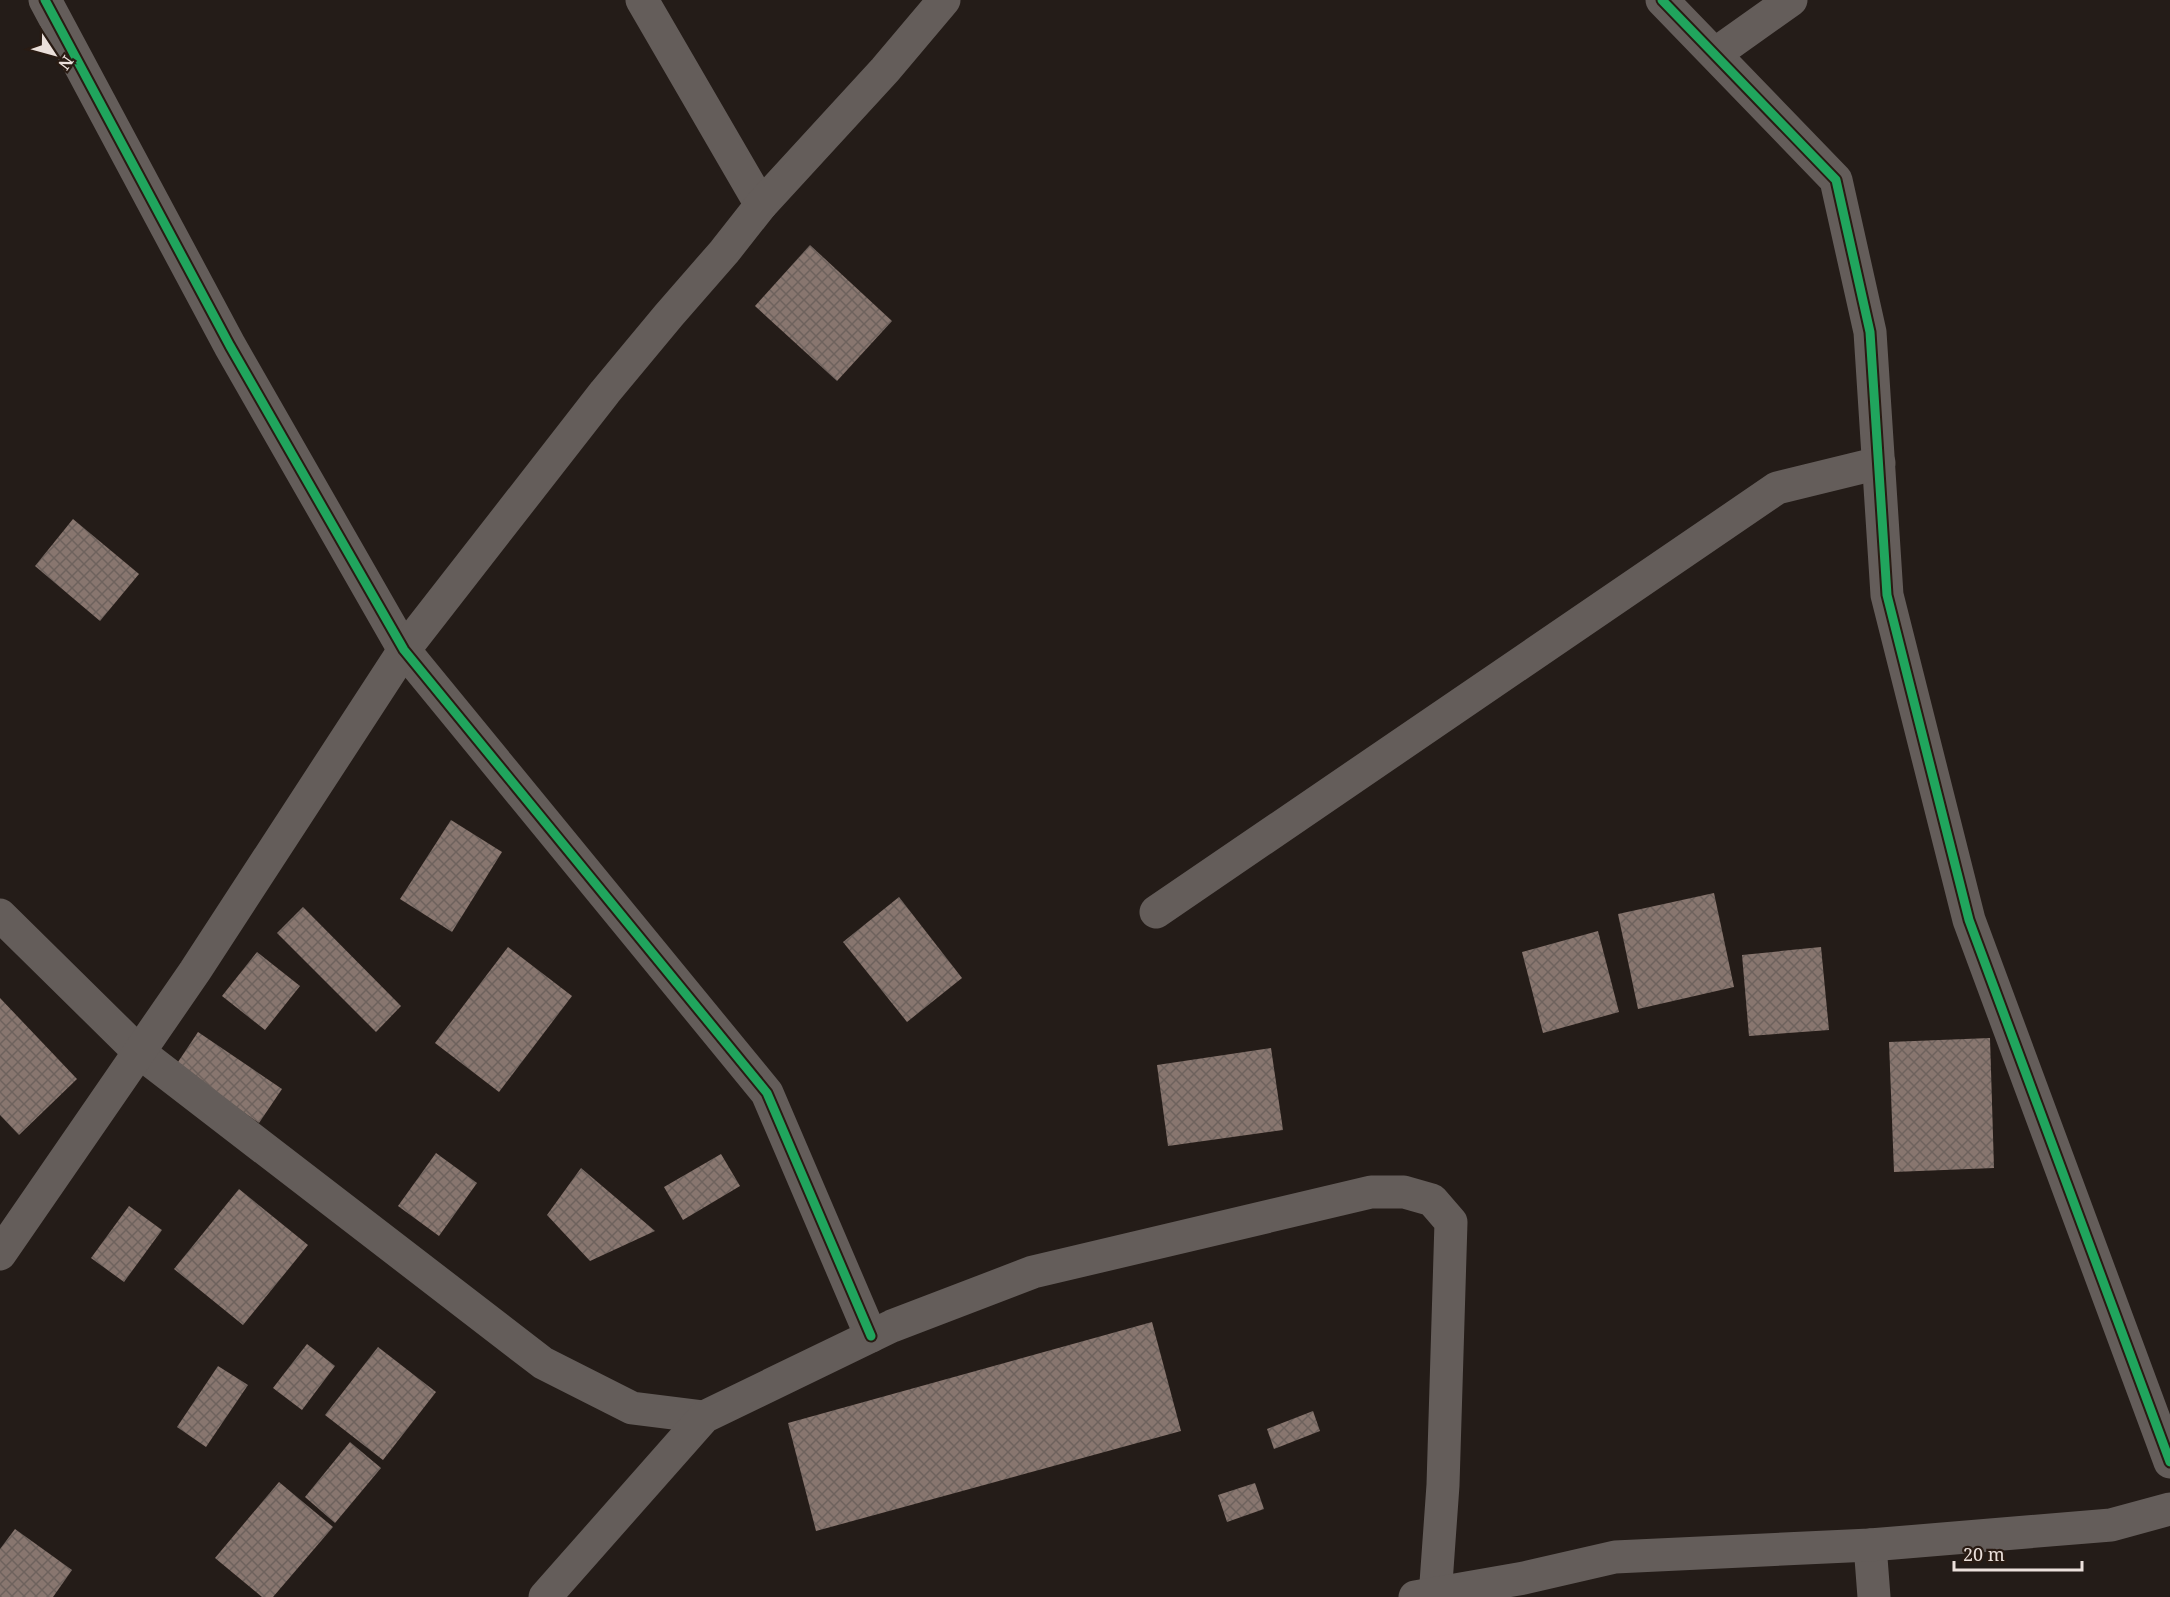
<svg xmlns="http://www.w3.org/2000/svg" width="2170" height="1597" font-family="'Noto Serif',serif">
	<defs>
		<pattern id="building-cross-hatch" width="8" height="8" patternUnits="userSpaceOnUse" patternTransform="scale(1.5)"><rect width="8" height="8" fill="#88766f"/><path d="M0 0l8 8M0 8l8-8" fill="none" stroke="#6e625d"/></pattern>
	</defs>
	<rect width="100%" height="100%" fill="#241c18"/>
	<g fill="url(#building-cross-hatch)">
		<polygon points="810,245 892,321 837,381 755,306"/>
		<polygon points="73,519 139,574 100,621 35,566"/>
		<polygon points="451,820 502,852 452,932 400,899"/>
		<polygon points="1714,893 1734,987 1638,1009 1618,914"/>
		<polygon points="899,897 962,978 907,1022 843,942"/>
		<polygon points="303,907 401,1006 376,1032 277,933"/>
		<polygon points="1598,931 1619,1012 1543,1033 1522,952"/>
		<polygon points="508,947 572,996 499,1092 435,1043"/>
		<polygon points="1821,947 1829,1030 1749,1036 1742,955"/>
		<polygon points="257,952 300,986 265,1030 222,996"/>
		<polygon points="0,998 77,1079 19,1135 0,1115"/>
		<polygon points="198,1032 282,1089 259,1123 176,1065"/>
		<polygon points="1990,1038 1994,1168 1894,1172 1889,1042"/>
		<polygon points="1271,1048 1283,1130 1168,1146 1157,1065"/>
		<polygon points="436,1153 477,1183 439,1236 398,1206"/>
		<polygon points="721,1154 740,1186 683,1220 664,1187"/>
		<polygon points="581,1168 655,1231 590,1261 547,1215"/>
		<polygon points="239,1189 308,1245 243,1325 174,1269"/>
		<polygon points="129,1206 162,1230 124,1282 91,1258"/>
		<polygon points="1152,1322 1181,1431 816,1531 788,1423"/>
		<polygon points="307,1344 335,1366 302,1410 273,1388"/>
		<polygon points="378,1347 436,1392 383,1460 325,1415"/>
		<polygon points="218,1366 248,1385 206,1447 177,1427"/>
		<polygon points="1313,1411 1320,1431 1274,1449 1267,1429"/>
		<polygon points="350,1442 381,1468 335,1523 305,1497"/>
		<polygon points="279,1482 333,1527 273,1597 262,1597 215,1558"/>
		<polygon points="1255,1483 1264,1509 1227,1522 1218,1495"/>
		<polygon points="15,1529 72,1570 53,1597 0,1597 0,1549"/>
	</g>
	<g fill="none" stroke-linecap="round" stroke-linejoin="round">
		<g stroke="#645d5a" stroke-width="33">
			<polyline points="45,0 230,346 404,650 767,1093 871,1336"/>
			<polyline points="642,0 761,205"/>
			<polyline points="1662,0 1836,180 1870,332 1887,595 1969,920 2170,1462"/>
			<polyline points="1715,54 1791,0"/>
			<polyline points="1156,912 1777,488 1879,463"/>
			<polyline points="0,915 139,1052 543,1363 632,1408 704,1417"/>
			<polyline points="0,1254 195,971 404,650 605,392 669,315 724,252 761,205 885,70 944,0"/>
			<polyline points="1870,1545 1874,1597"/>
			<polyline points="545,1597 704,1417 892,1326 1033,1272 1371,1192 1404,1192 1432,1200 1451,1222 1443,1485 1435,1597"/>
			<polyline points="1415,1597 1524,1578 1615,1557 1870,1545 2111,1525 2170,1509"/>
		</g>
		<g stroke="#291b13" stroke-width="13">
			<g id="cycleway">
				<polyline points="45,0 230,346 404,650 767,1093 871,1336"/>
				<polyline points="1662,0 1836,180 1870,332 1887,595 1969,920 2170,1462"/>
			</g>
		</g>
		<use href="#cycleway" stroke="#20a55d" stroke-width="9"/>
	</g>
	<g transform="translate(54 54) rotate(126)" stroke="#291b13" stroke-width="4.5" paint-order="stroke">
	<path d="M0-4.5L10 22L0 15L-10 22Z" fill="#ebe0db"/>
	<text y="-9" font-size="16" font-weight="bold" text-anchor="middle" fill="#ebe0db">N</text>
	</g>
	<path d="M1954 1561v9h128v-9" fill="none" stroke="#ebe0db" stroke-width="3"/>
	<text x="1963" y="1561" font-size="18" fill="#ebe0db" stroke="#291b13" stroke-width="4.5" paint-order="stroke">20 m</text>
</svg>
